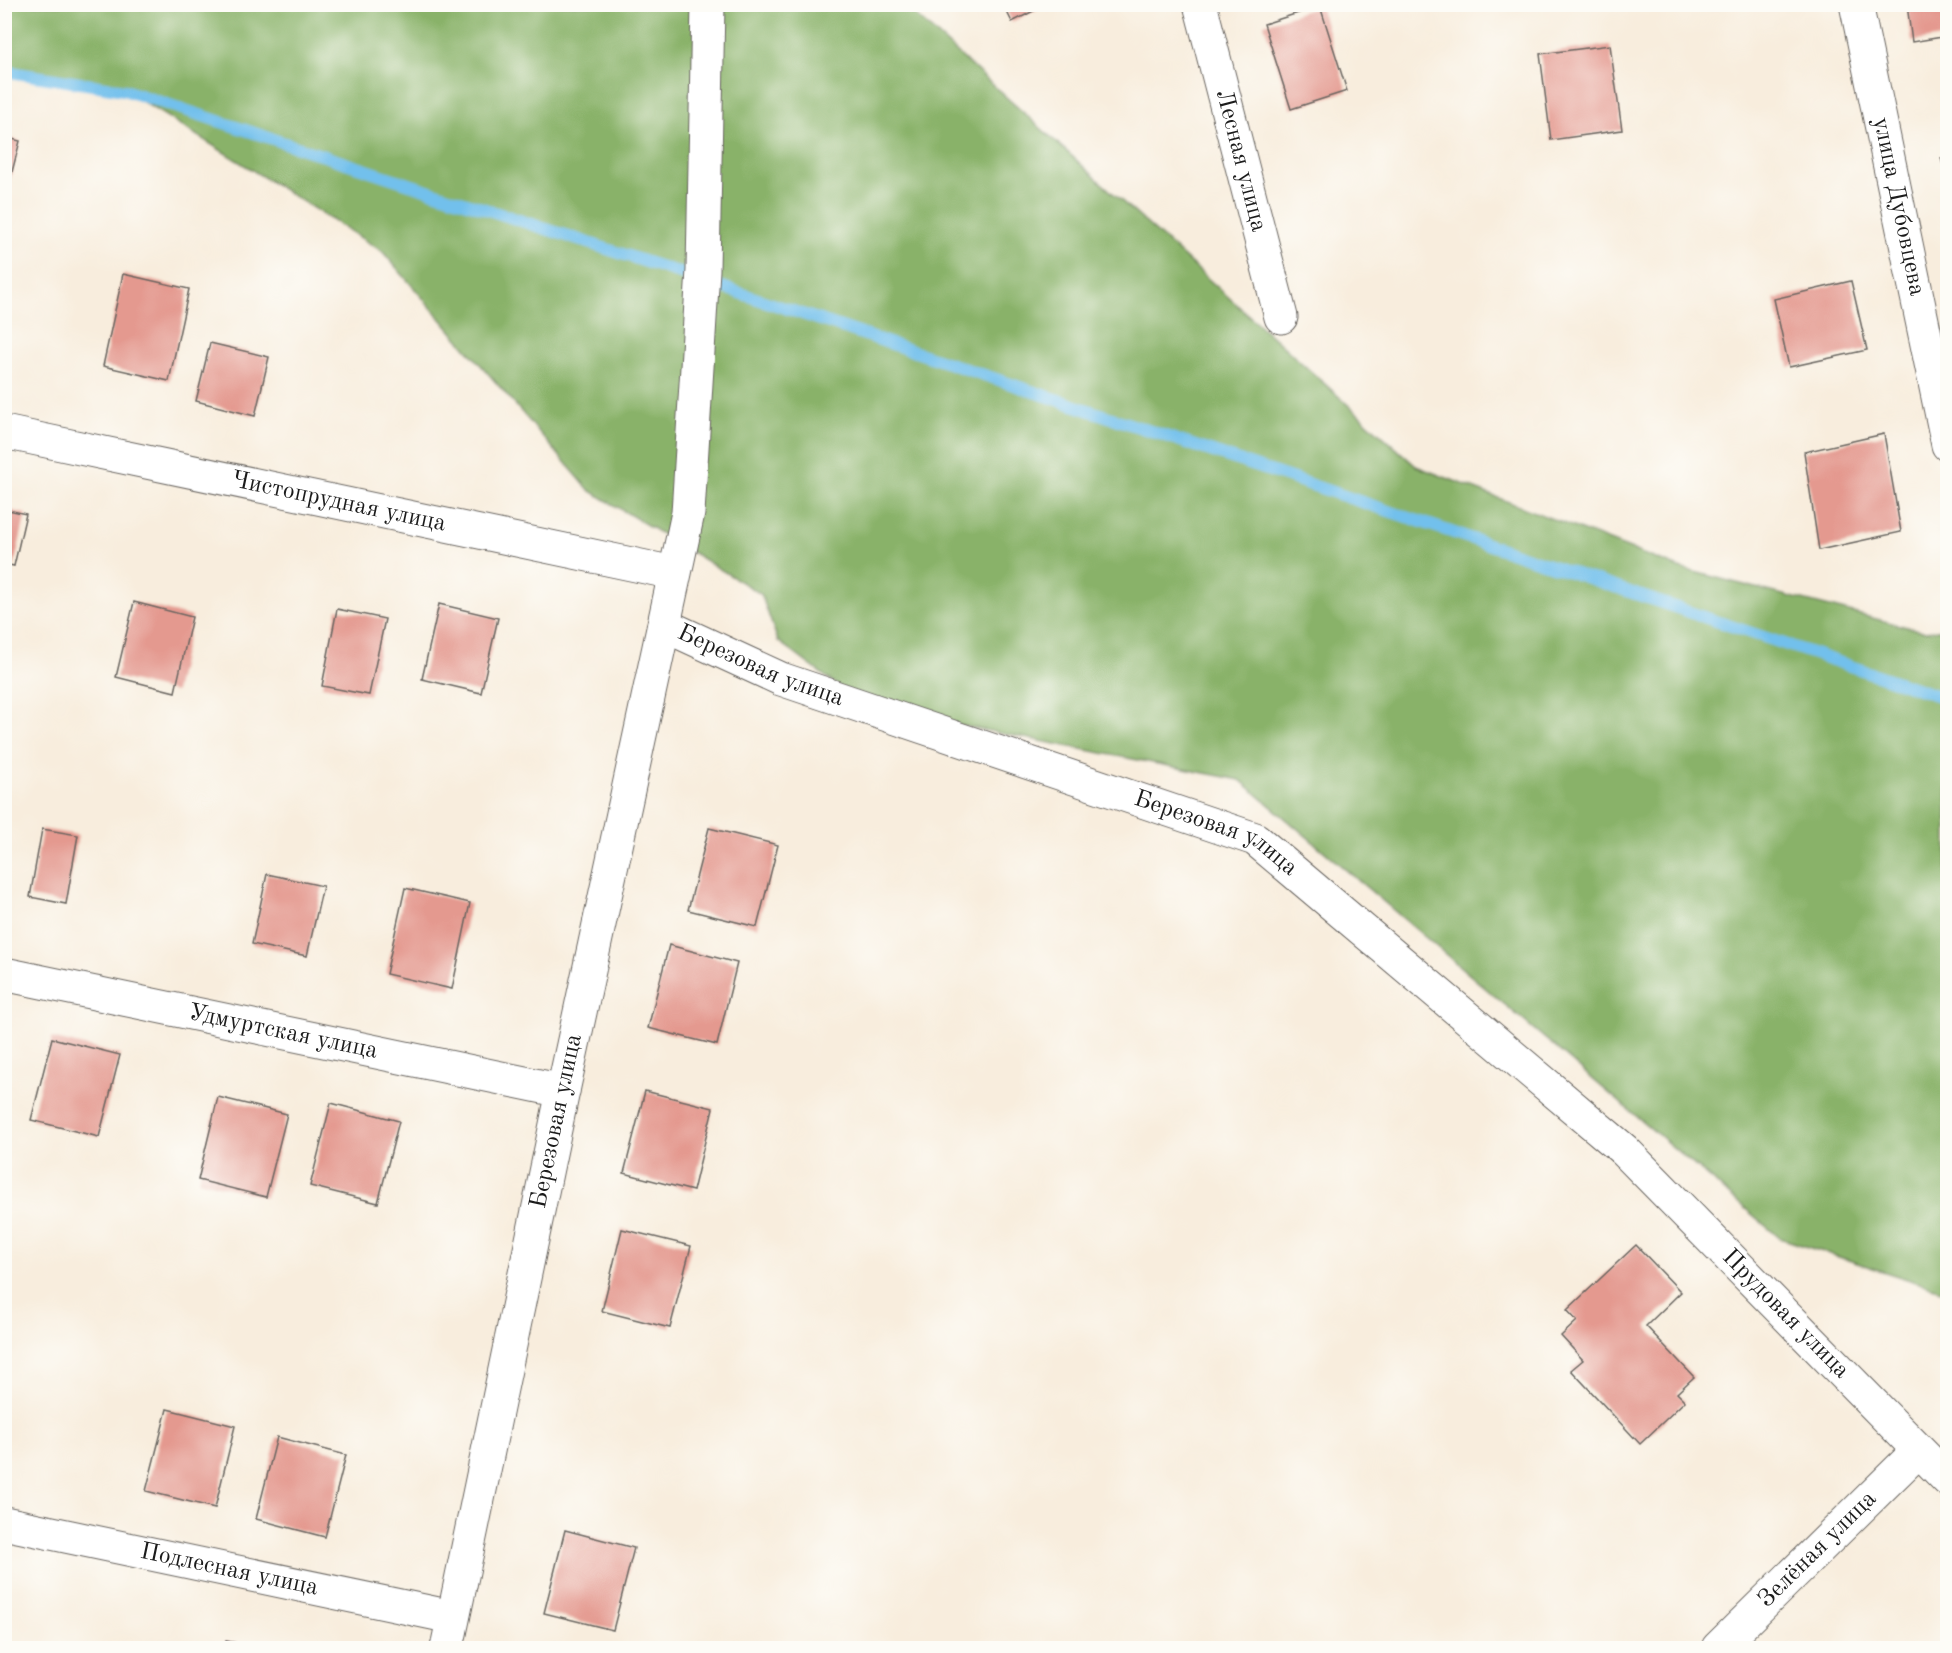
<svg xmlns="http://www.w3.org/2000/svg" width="1952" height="1653" font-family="'Old Standard TT',serif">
	<rect width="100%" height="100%" fill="#fdfcf7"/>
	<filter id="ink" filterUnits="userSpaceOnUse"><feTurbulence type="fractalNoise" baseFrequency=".0167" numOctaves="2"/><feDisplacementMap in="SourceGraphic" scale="12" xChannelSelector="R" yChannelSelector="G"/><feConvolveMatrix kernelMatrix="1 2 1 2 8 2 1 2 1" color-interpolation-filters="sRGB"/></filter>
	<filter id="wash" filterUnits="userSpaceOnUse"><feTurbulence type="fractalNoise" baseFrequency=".008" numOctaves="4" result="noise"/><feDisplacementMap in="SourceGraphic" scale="24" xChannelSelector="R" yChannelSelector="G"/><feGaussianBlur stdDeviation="1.35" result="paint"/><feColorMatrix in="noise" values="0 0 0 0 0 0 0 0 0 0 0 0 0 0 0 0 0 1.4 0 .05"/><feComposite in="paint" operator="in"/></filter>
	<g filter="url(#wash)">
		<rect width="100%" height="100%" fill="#f8eddd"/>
		<polygon fill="#89b269" stroke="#526742" stroke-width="1.5" points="4,5 904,5 1416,466 1679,568 1923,631 1947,629 1947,1292 1780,1238 1240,780 866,707 778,641 761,594 589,490 382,251 124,90 5,66"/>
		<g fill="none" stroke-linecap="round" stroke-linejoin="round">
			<g stroke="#72c0ec" stroke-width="12">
				<polyline points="4,71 124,90 698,279"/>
				<polyline points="722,287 1948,699"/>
			</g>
		</g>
		<g id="blocks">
			<g fill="#e4998f">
				<polygon points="1003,4 1047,4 1012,22"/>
				<polygon points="1699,4 1718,4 1718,5 1700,10"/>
				<polygon points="1907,5 1948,5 1948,36 1912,42"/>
				<polygon points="1320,6 1347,91 1291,109 1264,24"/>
				<polygon points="1610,45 1622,130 1551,140 1540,54"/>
				<polygon points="4,137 20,141 5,199 4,199"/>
				<polygon points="1948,156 1948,179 1947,179 1941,158"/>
				<polygon points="123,274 189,289 169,381 103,366"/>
				<polygon points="1851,281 1867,350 1789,367 1774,299"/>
				<polygon points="210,343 269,357 255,416 196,401"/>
				<polygon points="1884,434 1901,532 1819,550 1804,452"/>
				<polygon points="4,509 26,514 14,566 4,564"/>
				<polygon points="134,602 192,617 175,692 116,677"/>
				<polygon points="439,604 498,618 481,693 422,679"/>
				<polygon points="337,609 385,619 369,695 322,686"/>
				<polygon points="709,828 778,845 757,927 688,910"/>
				<polygon points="42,829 78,835 66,904 30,897"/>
				<polygon points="267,874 323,886 307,956 252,944"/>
				<polygon points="405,888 470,903 452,989 386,974"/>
				<polygon points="669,945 737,963 717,1045 648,1028"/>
				<polygon points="52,1038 120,1055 99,1137 31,1120"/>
				<polygon points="645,1091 713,1108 693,1191 624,1173"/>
				<polygon points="218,1097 287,1114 266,1197 198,1180"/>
				<polygon points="331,1103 399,1121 378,1203 310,1186"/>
				<polygon points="622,1229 691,1246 670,1328 602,1311"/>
				<polygon points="1636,1245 1681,1292 1646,1326 1694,1377 1677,1393 1685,1401 1640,1444 1571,1370 1583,1360 1561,1336 1577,1321 1567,1310"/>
				<polygon points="167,1409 235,1426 215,1508 146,1491"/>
				<polygon points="277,1437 346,1455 325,1537 256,1519"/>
				<polygon points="565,1530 634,1548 613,1630 544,1613"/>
				<polygon points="226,1641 260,1647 259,1648 224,1648"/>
			</g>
		</g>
	</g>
	<g filter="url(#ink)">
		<use href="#blocks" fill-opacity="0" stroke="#696560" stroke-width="1.5"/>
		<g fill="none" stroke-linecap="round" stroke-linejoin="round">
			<g stroke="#696560" stroke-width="35">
				<g id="minor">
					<path id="s1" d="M1200 4 1281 317"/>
					<path id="s2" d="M1856 4 1948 445"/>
					<path id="s3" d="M4 432 674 573"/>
					<path id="s4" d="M664 625 781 679 1255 839 1624 1150 1948 1480"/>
					<path id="s5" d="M4 974 563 1091"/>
					<path id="s6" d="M4 1523 452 1617"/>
					<path id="s7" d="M447 1648 563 1091 688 513 703 270 708 4"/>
					<path id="s8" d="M1718 1648 1918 1451"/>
				</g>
			</g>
			<use href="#minor" stroke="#fff" stroke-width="33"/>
		</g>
	</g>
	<g text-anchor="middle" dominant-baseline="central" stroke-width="6" stroke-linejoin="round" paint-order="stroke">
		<g font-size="24" fill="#1c1c1c" stroke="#fdfcf7">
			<text stroke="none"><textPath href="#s1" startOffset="162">Лесная улица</textPath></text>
			<text stroke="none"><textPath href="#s2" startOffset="207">улица Дубовцева</textPath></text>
			<text stroke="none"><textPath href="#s3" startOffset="342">Чистопрудная улица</textPath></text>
			<text stroke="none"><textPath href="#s4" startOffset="105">Березовая улица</textPath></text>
			<text stroke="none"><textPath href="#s4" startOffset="591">Березовая улица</textPath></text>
			<text stroke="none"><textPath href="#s5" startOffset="285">Удмуртская улица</textPath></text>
			<text stroke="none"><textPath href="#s7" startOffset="538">Березовая улица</textPath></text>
			<text stroke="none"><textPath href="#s4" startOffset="1342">Прудовая улица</textPath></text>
			<text stroke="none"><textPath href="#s8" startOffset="140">Зелёная улица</textPath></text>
			<text stroke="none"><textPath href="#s6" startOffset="230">Подлесная улица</textPath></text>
		</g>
	</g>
	<rect width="1952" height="1653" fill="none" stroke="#fdfcf7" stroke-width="24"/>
</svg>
